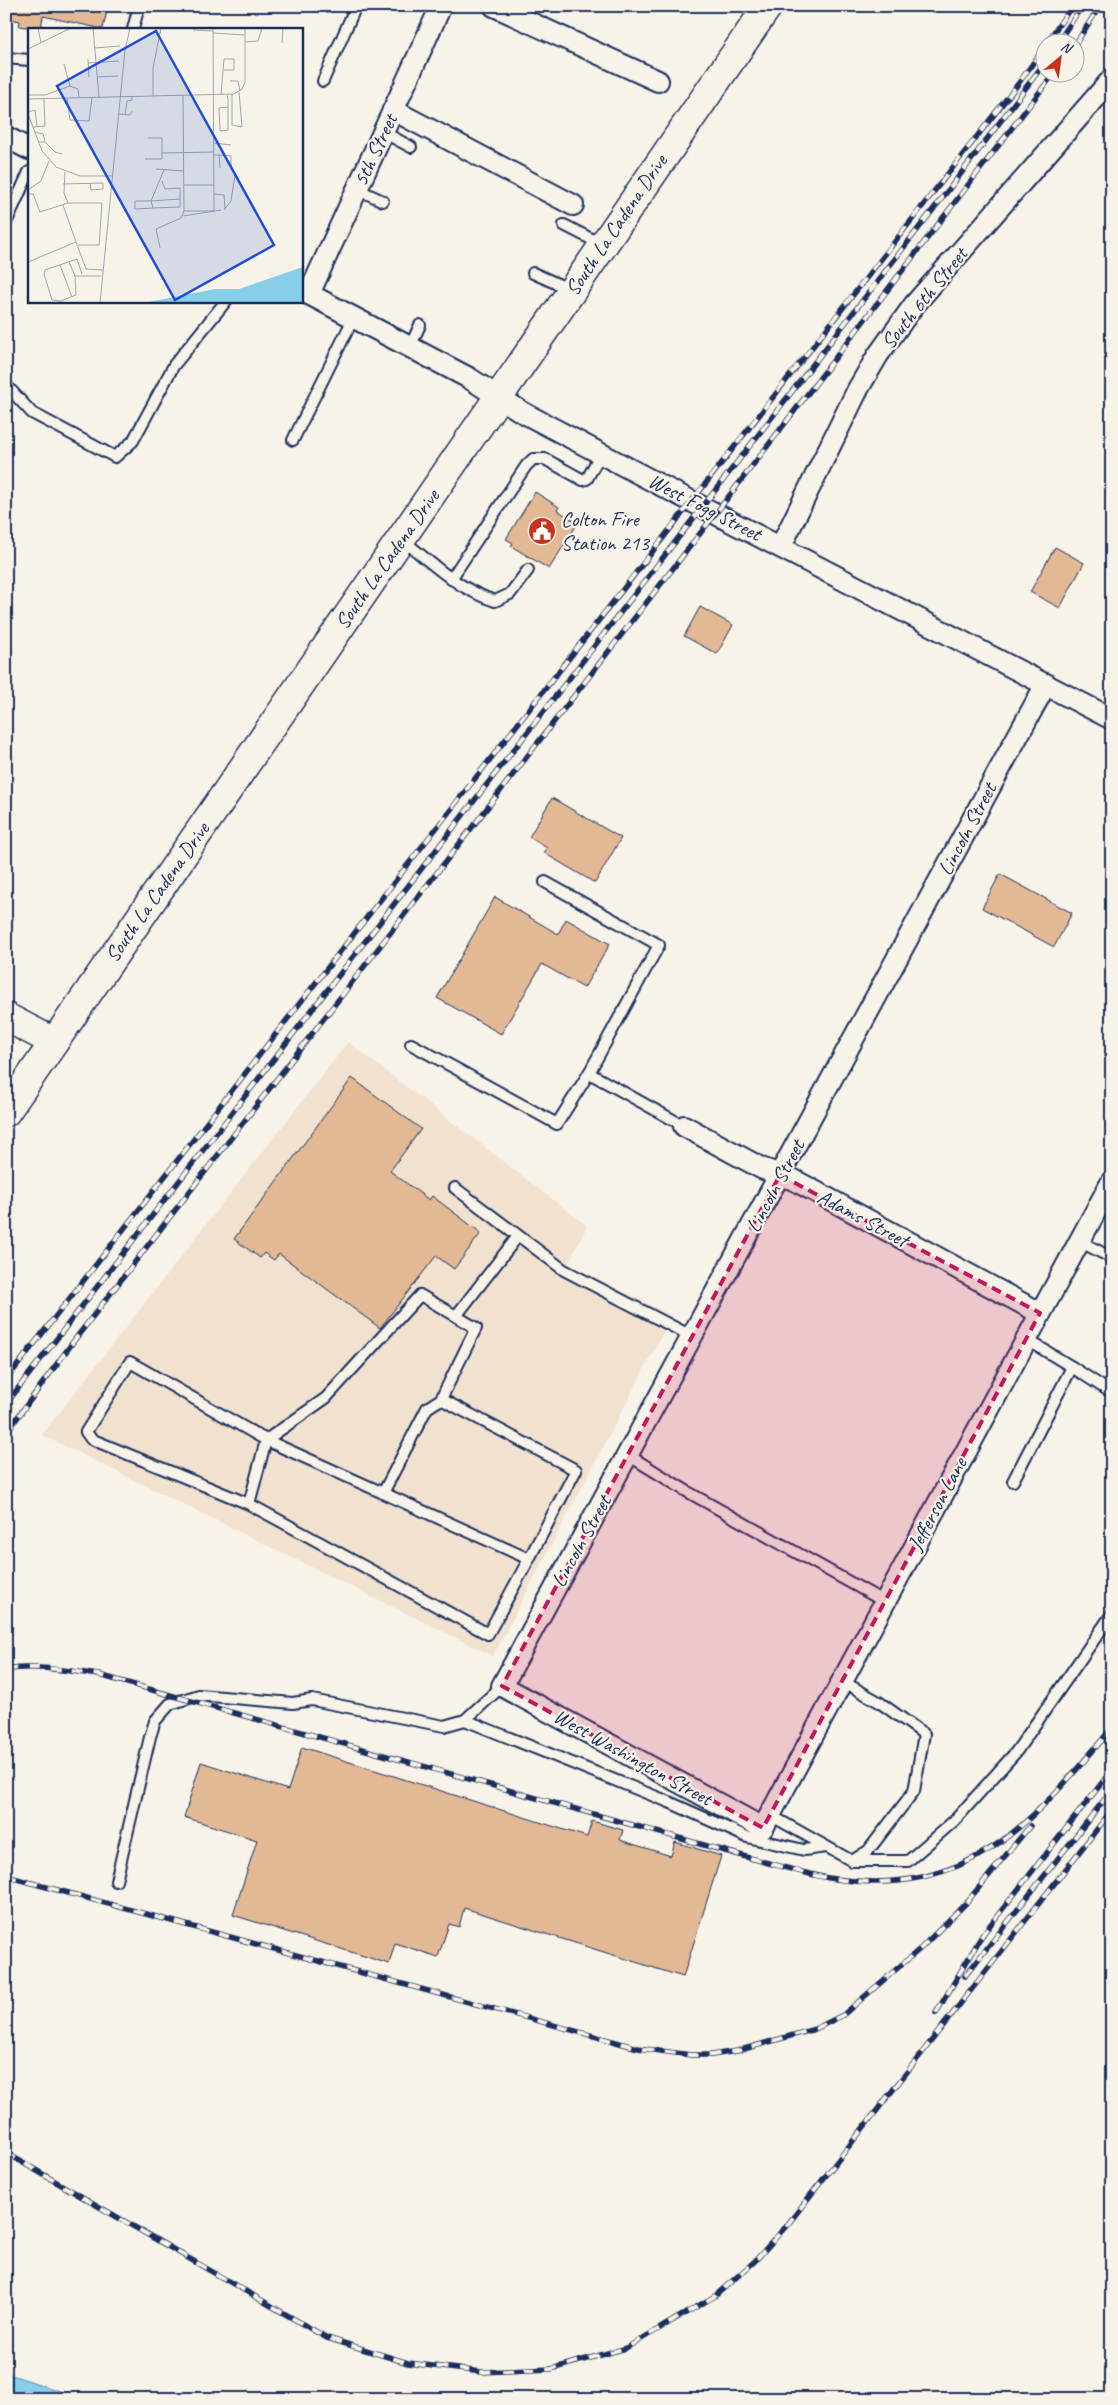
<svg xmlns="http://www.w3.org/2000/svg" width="1118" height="2405" font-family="Caveat,sans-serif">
	<rect width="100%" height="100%" fill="#f7f3e8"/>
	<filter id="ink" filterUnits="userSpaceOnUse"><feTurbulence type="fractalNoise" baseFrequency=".02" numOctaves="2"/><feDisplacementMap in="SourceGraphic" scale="10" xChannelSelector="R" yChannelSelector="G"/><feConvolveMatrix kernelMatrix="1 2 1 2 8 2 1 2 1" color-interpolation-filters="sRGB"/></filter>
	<g filter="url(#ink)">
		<polygon fill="#f1e1cf" points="348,1042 587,1226 568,1264 672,1316 493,1656 42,1435"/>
		<polygon fill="#87cfe8" stroke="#5c8fb1" points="6,2373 84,2399 6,2399"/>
		<g fill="#e3b894" stroke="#1b2f5e">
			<polygon points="6,6 108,6 103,29 43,16 41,29 19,26 20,21 6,18"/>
			<polygon points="535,492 559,507 557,510 578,523 549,569 511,546 513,543 506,539"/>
			<polygon points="1055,547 1084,563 1060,608 1030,592"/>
			<polygon points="700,607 733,625 717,654 684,636"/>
			<polygon points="552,798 621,838 595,883 544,853 547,848 529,837"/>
			<polygon points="1000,874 1072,913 1054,947 982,908"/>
			<polygon points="495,897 558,934 566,919 610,944 584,988 542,964 501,1034 437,998"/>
			<polygon points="352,1078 421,1129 390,1171 429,1200 432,1196 481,1233 454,1269 436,1256 380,1328 279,1254 274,1260 264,1253 260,1258 234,1239"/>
			<polygon points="302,1747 587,1837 592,1821 623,1830 620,1840 671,1856 675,1842 721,1856 683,1977 464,1908 459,1927 449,1924 438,1957 395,1943 389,1964 233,1915 257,1840 184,1817 201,1762 288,1790"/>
		</g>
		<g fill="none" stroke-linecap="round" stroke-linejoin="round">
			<g stroke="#1b2f5e" stroke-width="14">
				<g id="lane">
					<polyline points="133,29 139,6"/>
					<polyline points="6,58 29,60"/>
					<polyline points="323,81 356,6"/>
					<polyline points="383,132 411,147"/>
					<polyline points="357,189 383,201"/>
					<polyline points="6,223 29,172"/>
					<polyline points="564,225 603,245"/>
					<polyline points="533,273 571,290"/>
					<polyline points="410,347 420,325"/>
					<polyline points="6,385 32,413 115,457 133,441 174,365 226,301"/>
					<polyline points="293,440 354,317"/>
					<path d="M402 539C431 563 458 589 495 601L510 594 528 570"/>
					<polyline points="451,579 526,466 533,459 545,459 583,480 587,479 601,453"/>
					<polyline points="545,882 659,945 589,1073 684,1126"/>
					<polyline points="411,1044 557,1124 589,1073"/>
					<polyline points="455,1188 564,1270 693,1337"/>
					<polyline points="1079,1241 1112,1258"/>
					<polyline points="456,1316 476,1328 441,1399 576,1470 529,1559"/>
					<polyline points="1072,1367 1112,1393"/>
					<polyline points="628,1455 688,1492 885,1602"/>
					<polyline points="1013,1481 1072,1367 1026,1339"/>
					<polyline points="383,1493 427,1408 441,1399"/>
					<polyline points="249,1504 488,1634 529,1559 266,1440 249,1504 91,1439 86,1432 130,1362 266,1440 326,1398 420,1295 456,1316 518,1236"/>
					<polyline points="465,1720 669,1802 747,1837 804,1850 826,1847"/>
					<polyline points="770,1815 852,1861 868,1851 914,1791 924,1734 879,1702 842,1681"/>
					<polyline points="852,1861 908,1861 955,1820 1016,1752 1112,1614"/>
					<polyline points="116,1881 150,1737 155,1721 170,1704 199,1695 293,1703 312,1700 444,1726 465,1720 502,1686"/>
				</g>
			</g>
			<g stroke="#1b2f5e" stroke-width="24">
				<g id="street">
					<polyline points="494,6 658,81"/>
					<polyline points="393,110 573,205"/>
					<polyline points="6,137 29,149"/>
					<polyline points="301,290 469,378 522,412 662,486 1112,719"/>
					<polyline points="309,294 441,6"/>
					<polyline points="781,546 858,389 878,355 914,305 1112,79"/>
					<polyline points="1046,684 502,1686 763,1828 1112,1181"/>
					<polyline points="684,1126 761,1168 794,1180 1040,1313"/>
				</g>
			</g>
			<g stroke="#1b2f5e" stroke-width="31">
				<g id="secondary">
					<polyline points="6,1017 54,1042"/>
					<polyline points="6,1112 768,6"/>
				</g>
			</g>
			<use href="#lane" stroke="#f7f3e8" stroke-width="10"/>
			<use href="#street" stroke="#f7f3e8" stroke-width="20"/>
			<use href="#secondary" stroke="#f7f3e8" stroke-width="28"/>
			<g stroke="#1b2f5e" stroke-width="5.5">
				<g id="rail">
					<polyline points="1047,42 1072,6"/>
					<polyline points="1058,42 1082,6"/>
					<polyline points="1076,43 1100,6"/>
					<path d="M6 1380C343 948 680 515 1018 84L1046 45"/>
					<polyline points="6,1404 953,184 1046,61"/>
					<polyline points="6,1433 76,1338 733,491 1055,72"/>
					<path d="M6 1670C36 1664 70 1671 99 1675L750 1858C778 1865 807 1875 835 1879 970 1898 1033 1822 1112 1728"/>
					<polyline points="6,1876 638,2048 691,2055 712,2055 737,2051 815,2029 843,2015 921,1948 966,1903 1030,1826"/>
					<polyline points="965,1976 1112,1790"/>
					<polyline points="936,2013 983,1934 1112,1770"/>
					<polyline points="6,2153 327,2338 408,2363 482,2372 551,2369 626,2348 715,2296 755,2261 788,2224 1112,1810"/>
				</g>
			</g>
			<use href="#rail" stroke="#f7f3e8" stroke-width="4" stroke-dasharray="11" stroke-linecap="butt"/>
		</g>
	</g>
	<path fill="#c2185b" fill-opacity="0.2" stroke="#c2185b" stroke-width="4" stroke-dasharray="10 6" stroke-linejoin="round" d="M780 1175 1040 1313 763 1828 502 1686Z"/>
	<defs>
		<g id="civic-disc" transform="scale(1.4375)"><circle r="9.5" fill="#c8321e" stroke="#f7f3e8"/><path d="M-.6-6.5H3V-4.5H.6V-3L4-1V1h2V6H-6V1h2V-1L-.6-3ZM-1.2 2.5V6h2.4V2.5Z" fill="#fff"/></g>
	</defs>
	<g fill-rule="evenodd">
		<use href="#civic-disc" x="542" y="531"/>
	</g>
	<g text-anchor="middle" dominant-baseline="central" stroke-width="4.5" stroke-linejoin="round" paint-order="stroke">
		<g font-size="21" fill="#1b2f5e" stroke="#f7f3e8">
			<text transform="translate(375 150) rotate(-65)">5th Street</text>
			<text transform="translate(616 225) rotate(-56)">South La Cadena Drive</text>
			<text transform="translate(924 298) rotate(-51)">South 6th Street</text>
			<text transform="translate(705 507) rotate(27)">West Fogg Street</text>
			<text transform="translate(387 559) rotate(-55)">South La Cadena Drive</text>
			<text transform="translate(967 829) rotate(-62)">Lincoln Street</text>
			<text transform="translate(157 892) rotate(-55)">South La Cadena Drive</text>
			<text transform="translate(775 1186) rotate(-62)">Lincoln Street</text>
			<text transform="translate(863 1218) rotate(28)">Adams Street</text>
			<text transform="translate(937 1504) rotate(-62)">Jefferson Lane</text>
			<text transform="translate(581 1541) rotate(-61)">Lincoln Street</text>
			<text transform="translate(633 1757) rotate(29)">West Washington Street</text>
		</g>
		<g font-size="21" fill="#1b2f5e" stroke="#f7f3e8" text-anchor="start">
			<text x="561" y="519">Colton Fire<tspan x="561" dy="24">Station 213</tspan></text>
		</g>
	</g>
	<g transform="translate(28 28)">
		<rect width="275" height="275" fill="#f7f3e8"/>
		<path d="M275 239V275H116L187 261H211Z" fill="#87cfe8"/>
		<path fill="none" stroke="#9fa5b1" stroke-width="1" d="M10 0 13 15M65 0 71 69M165 2 185 3M185 5 217 7M217 14 230 13 234 0M254 15 255 0M67 20 92 18M0 21 43 0M60 31 61 49M60 35 91 33M69 49 90 48M202 53H210L212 63M42 58 50 61 51 69M204 66V97L214 99 211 64M0 67H17L42 58 36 36M193 67 196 31H206V42H196M199 67 200 71V102L192 103 191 80 200 79M125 68V40L133 0M39 70 42 92 61 93 64 69M0 71 206 66 214 61 217 54V0M0 84 7 82 9 98M0 86 14 123 28 139 52 148H85M91 86 102 87 104 83M97 87 99 73 104 72V69M5 99 17 98 16 71M7 104 15 106 17 113M120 110H134V125L186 124M11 114H17L27 124 34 126M186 115 203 117M186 127H191L192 140M191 127 203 128V138M117 131H134V125M128 141 156 143M37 144 36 165 40 175M134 153 137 161 152 160V171M35 156 75 155V161L63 162 62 155M156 157H186M0 162 13 153 21 133M0 166H5L12 184 40 175H74L71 217H50M186 166 196 167 197 181M35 177 48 214M125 180 152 179V171L123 173 125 180 107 181V173H123L136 142M196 182 203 173 207 147M156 183H186L185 0M155 188 193 182M132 220 128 201 153 190 156 183 155 67M0 234 48 214 58 241 75 242M41 234 47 248M32 237 44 269M54 246 49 231 17 242 16 246 24 272 33 273 48 267 47 248H73M72 275 97 22 102 0"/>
		<path fill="#1d4ed8" fill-opacity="0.15" stroke="#1d4ed8" stroke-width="2.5" d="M128 3 246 217 147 272 29 58Z"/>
		<rect width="275" height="275" fill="none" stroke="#1b2f5e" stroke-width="2.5"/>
	</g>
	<rect width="1118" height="2405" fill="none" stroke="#f7f3e8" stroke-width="25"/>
	<rect x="12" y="12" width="1093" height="2380" fill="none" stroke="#1b2f5e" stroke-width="2" filter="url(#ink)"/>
	<g transform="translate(1060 58) rotate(29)"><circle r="24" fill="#f7f3e8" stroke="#9fa5b1"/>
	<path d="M0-4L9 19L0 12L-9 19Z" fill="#c8321e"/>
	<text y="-8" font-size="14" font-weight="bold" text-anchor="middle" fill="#1b2f5e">N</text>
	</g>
</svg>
